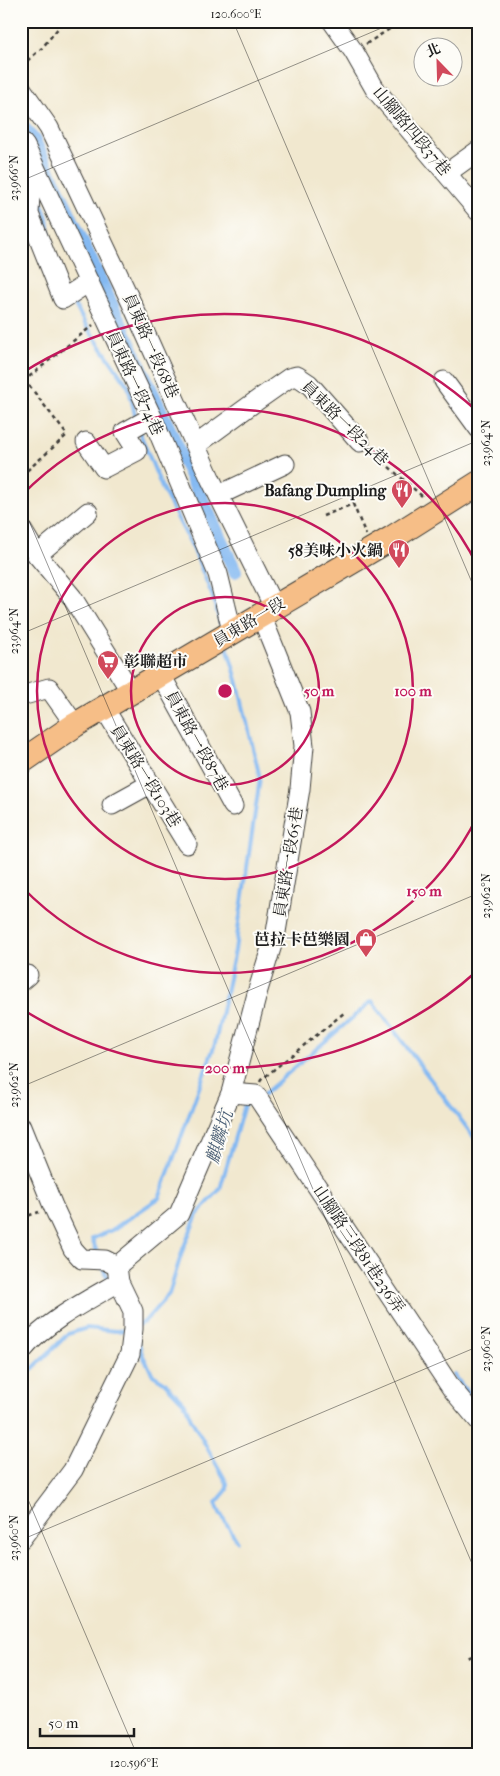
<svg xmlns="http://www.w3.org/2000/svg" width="500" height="1776" font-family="'IM FELL French Canon','Noto Serif TC',serif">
	<rect width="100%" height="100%" fill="#fdfcf7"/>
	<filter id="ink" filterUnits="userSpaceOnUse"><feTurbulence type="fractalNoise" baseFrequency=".02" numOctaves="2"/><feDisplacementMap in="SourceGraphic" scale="10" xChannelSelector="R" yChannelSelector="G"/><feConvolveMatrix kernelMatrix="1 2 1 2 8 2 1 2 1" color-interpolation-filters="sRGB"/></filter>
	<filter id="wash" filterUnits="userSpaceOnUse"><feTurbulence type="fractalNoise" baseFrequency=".0096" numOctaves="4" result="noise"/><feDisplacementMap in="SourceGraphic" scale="20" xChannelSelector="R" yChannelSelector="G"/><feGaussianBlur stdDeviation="1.12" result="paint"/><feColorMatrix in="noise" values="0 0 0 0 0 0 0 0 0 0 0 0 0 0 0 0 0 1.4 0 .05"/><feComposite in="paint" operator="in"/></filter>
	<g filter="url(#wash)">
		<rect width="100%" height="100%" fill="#f1e8cf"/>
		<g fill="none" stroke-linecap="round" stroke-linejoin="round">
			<g stroke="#84b9f2" stroke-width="4">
				<polyline points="38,195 47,217 50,244"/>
				<polyline points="72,299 85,324 128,386 136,419"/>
				<polyline points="139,431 162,488 193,548 212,595 222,629"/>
				<polyline points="264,1094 372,1001 479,1144"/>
				<polyline points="98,1255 92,1239 112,1230 159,1198 215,1044 235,950 260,778 237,680 227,646"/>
				<polyline points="102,1266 110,1282"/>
				<polyline points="138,1325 144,1322 169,1294 183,1249 197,1215 220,1189 244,1105 251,1101"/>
				<polyline points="139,1343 142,1354 153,1375 164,1382 185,1404 191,1419 227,1483 227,1490 216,1503 220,1513 237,1541"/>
				<polyline points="454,1375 474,1401"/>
				<polyline points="21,1380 68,1334 87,1328 116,1331 127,1330"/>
			</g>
			<polyline stroke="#84b9f2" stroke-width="14" points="21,125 33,139 61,196 235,571"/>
		</g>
	</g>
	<g filter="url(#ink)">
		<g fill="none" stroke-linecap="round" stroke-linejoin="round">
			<g stroke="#3c3b37" stroke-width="21">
				<g id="minor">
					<polyline points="332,21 354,52 375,89 479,212"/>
					<polyline points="21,88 49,128 133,306 211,480 274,607"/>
					<polyline points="21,141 25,146 152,417 218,574 232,631"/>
					<polyline points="447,173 479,150"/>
					<polyline points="21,175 30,195 29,214 63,299 89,282"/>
					<polyline points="444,381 479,429"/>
					<polyline points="86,442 104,468 137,451 125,432 152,417"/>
					<polyline points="196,445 259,399 289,378 297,376 309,384 360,442"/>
					<polyline points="219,495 285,464"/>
					<polyline points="21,528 37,555 72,597 131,692"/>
					<polyline points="37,555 88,512"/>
					<polyline points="161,675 233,806"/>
					<polyline points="21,696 49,688 75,725"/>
					<polyline points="104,708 187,844"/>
					<polyline points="112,805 150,784"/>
					<polyline points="21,981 28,975"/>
					<polyline points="231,1093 256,1095 452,1389 479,1421"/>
					<polyline points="21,1127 53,1206 73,1249 82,1259 105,1260 117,1266"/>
					<path d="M21 1352C45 1322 86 1301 119 1282"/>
					<polyline points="21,1539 73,1470 130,1354 133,1329 133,1311 119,1282 117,1266 179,1214 231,1093 258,990 276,932 300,789 304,746 300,712 261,615"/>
				</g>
			</g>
			<g stroke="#3c3b37" stroke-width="26">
				<polyline id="major" points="21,762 75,725 392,538 479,483"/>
			</g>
			<g stroke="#3c3b37" stroke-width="2.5" stroke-dasharray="4 4" stroke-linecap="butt">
				<polyline points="366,44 402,21"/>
				<polyline points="21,66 42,48 64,21"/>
				<polyline points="371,451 423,497"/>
				<polyline points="21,476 67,435 25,380 93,325"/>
				<polyline points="323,516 353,504 366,535"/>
				<polyline points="260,1082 261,1080 344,1013"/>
				<polyline points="21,1218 39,1212"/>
				<polyline points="468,1658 479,1652"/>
			</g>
			<use href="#minor" stroke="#fff" stroke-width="19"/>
			<use href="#major" stroke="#f6be87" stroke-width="24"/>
		</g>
	</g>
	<path fill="none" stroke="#1c1c1c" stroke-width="1" stroke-opacity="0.45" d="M233 21 479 599M21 181 398 21M21 502 479 1580M21 634 479 440M21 1087 479 893M21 1483 137 1755M21 1540 479 1346"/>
	<g fill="none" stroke="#c2185b" stroke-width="2.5">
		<circle cx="225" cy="691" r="94"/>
		<circle cx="225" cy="691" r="188"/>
		<path d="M478 815A282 282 0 0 1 22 887M22 495A282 282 0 0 1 478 567"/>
		<path d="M477 971A377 377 0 0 1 22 1009M22 373A377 377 0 0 1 477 411"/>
	</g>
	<defs>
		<g id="restaurant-pin" transform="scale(1.125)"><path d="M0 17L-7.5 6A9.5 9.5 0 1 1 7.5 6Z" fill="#d1495b" stroke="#fdfcf7"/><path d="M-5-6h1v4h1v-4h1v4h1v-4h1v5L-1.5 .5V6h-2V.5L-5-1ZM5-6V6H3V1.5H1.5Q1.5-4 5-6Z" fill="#fff"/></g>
		<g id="supermarket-pin" transform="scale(1.125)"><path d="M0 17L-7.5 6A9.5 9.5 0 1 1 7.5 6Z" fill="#d1495b" stroke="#fdfcf7"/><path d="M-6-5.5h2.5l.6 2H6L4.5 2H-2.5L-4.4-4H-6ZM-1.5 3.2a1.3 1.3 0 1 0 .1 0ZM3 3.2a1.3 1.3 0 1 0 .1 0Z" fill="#fff"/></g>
		<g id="shop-pin" transform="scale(1.125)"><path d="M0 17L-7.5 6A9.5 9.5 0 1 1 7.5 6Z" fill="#d1495b" stroke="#fdfcf7"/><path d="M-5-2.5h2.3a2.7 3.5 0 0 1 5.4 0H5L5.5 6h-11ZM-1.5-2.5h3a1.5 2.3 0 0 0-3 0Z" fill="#fff"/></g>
	</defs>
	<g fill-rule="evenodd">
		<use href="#restaurant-pin" x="402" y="490"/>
		<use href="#restaurant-pin" x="399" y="550"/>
		<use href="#supermarket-pin" x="108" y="661"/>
		<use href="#shop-pin" x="366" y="939"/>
	</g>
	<g text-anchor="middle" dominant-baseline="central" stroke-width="4" stroke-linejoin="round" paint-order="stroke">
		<g font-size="16" fill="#1c1c1c" stroke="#fdfcf7">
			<text transform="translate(412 131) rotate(50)">山腳路四段37巷</text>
			<text transform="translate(151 346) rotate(66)">員東路一段68巷</text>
			<text transform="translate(135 383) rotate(65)">員東路一段74巷</text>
			<text transform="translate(345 423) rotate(44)">員東路一段24巷</text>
			<text transform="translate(249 622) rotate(-31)">員東路一段</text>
			<text transform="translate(197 741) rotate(61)">員東路一段87巷</text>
			<text transform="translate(146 776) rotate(58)">員東路一段103巷</text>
			<text transform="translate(288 862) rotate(-81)">員東路一段65巷</text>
			<text transform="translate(359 1249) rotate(56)">山腳路三段81巷236弄</text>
		</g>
		<g font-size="16" font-weight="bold" fill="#1c1c1c" stroke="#fdfcf7" text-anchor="end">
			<text x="386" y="490">Bafang Dumpling</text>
			<text x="383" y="550">58美味小火鍋</text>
			<text x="124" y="661" text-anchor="start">彰聯超市</text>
			<text x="350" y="939">芭拉卡芭樂園</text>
		</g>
		<g font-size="18" font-style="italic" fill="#465b72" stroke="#fdfcf7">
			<text transform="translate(220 1137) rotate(-74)">麒麟坑</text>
		</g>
	</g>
	<circle cx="225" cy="691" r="8" fill="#c2185b" stroke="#fdfcf7" stroke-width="2.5"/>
	<g font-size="15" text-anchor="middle" font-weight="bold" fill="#c2185b" stroke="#fdfcf7" stroke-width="4" stroke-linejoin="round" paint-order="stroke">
		<text x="319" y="696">50 m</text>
		<text x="413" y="696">100 m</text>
		<text x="424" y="896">150 m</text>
		<text x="225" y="1073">200 m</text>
	</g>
	<rect width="500" height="1776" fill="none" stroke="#fdfcf7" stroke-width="55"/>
	<g transform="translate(438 62) rotate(337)"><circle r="24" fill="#fdfcf7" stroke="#a3a29f"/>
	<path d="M0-4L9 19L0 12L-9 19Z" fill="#d1495b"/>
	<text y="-8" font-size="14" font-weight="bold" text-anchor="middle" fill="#1c1c1c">北</text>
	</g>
	<path d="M40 1728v8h94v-8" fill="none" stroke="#1c1c1c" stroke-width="2.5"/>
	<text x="48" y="1728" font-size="15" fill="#1c1c1c" stroke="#fdfcf7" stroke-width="4" paint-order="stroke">50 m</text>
	<rect x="28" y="28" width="444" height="1720" fill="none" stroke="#1c1c1c" stroke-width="2"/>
	<g font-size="12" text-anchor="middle" fill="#1c1c1c">
		<text x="236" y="18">120.600°E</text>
		<text transform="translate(14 178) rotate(-90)" y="4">23.966°N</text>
		<text transform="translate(486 443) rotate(-90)" y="4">23.964°N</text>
		<text transform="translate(14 631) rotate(-90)" y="4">23.964°N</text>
		<text transform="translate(486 896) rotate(-90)" y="4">23.962°N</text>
		<text transform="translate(14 1085) rotate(-90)" y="4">23.962°N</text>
		<text transform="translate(486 1349) rotate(-90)" y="4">23.960°N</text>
		<text transform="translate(14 1538) rotate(-90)" y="4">23.960°N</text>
		<text x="134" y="1767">120.596°E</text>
	</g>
</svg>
